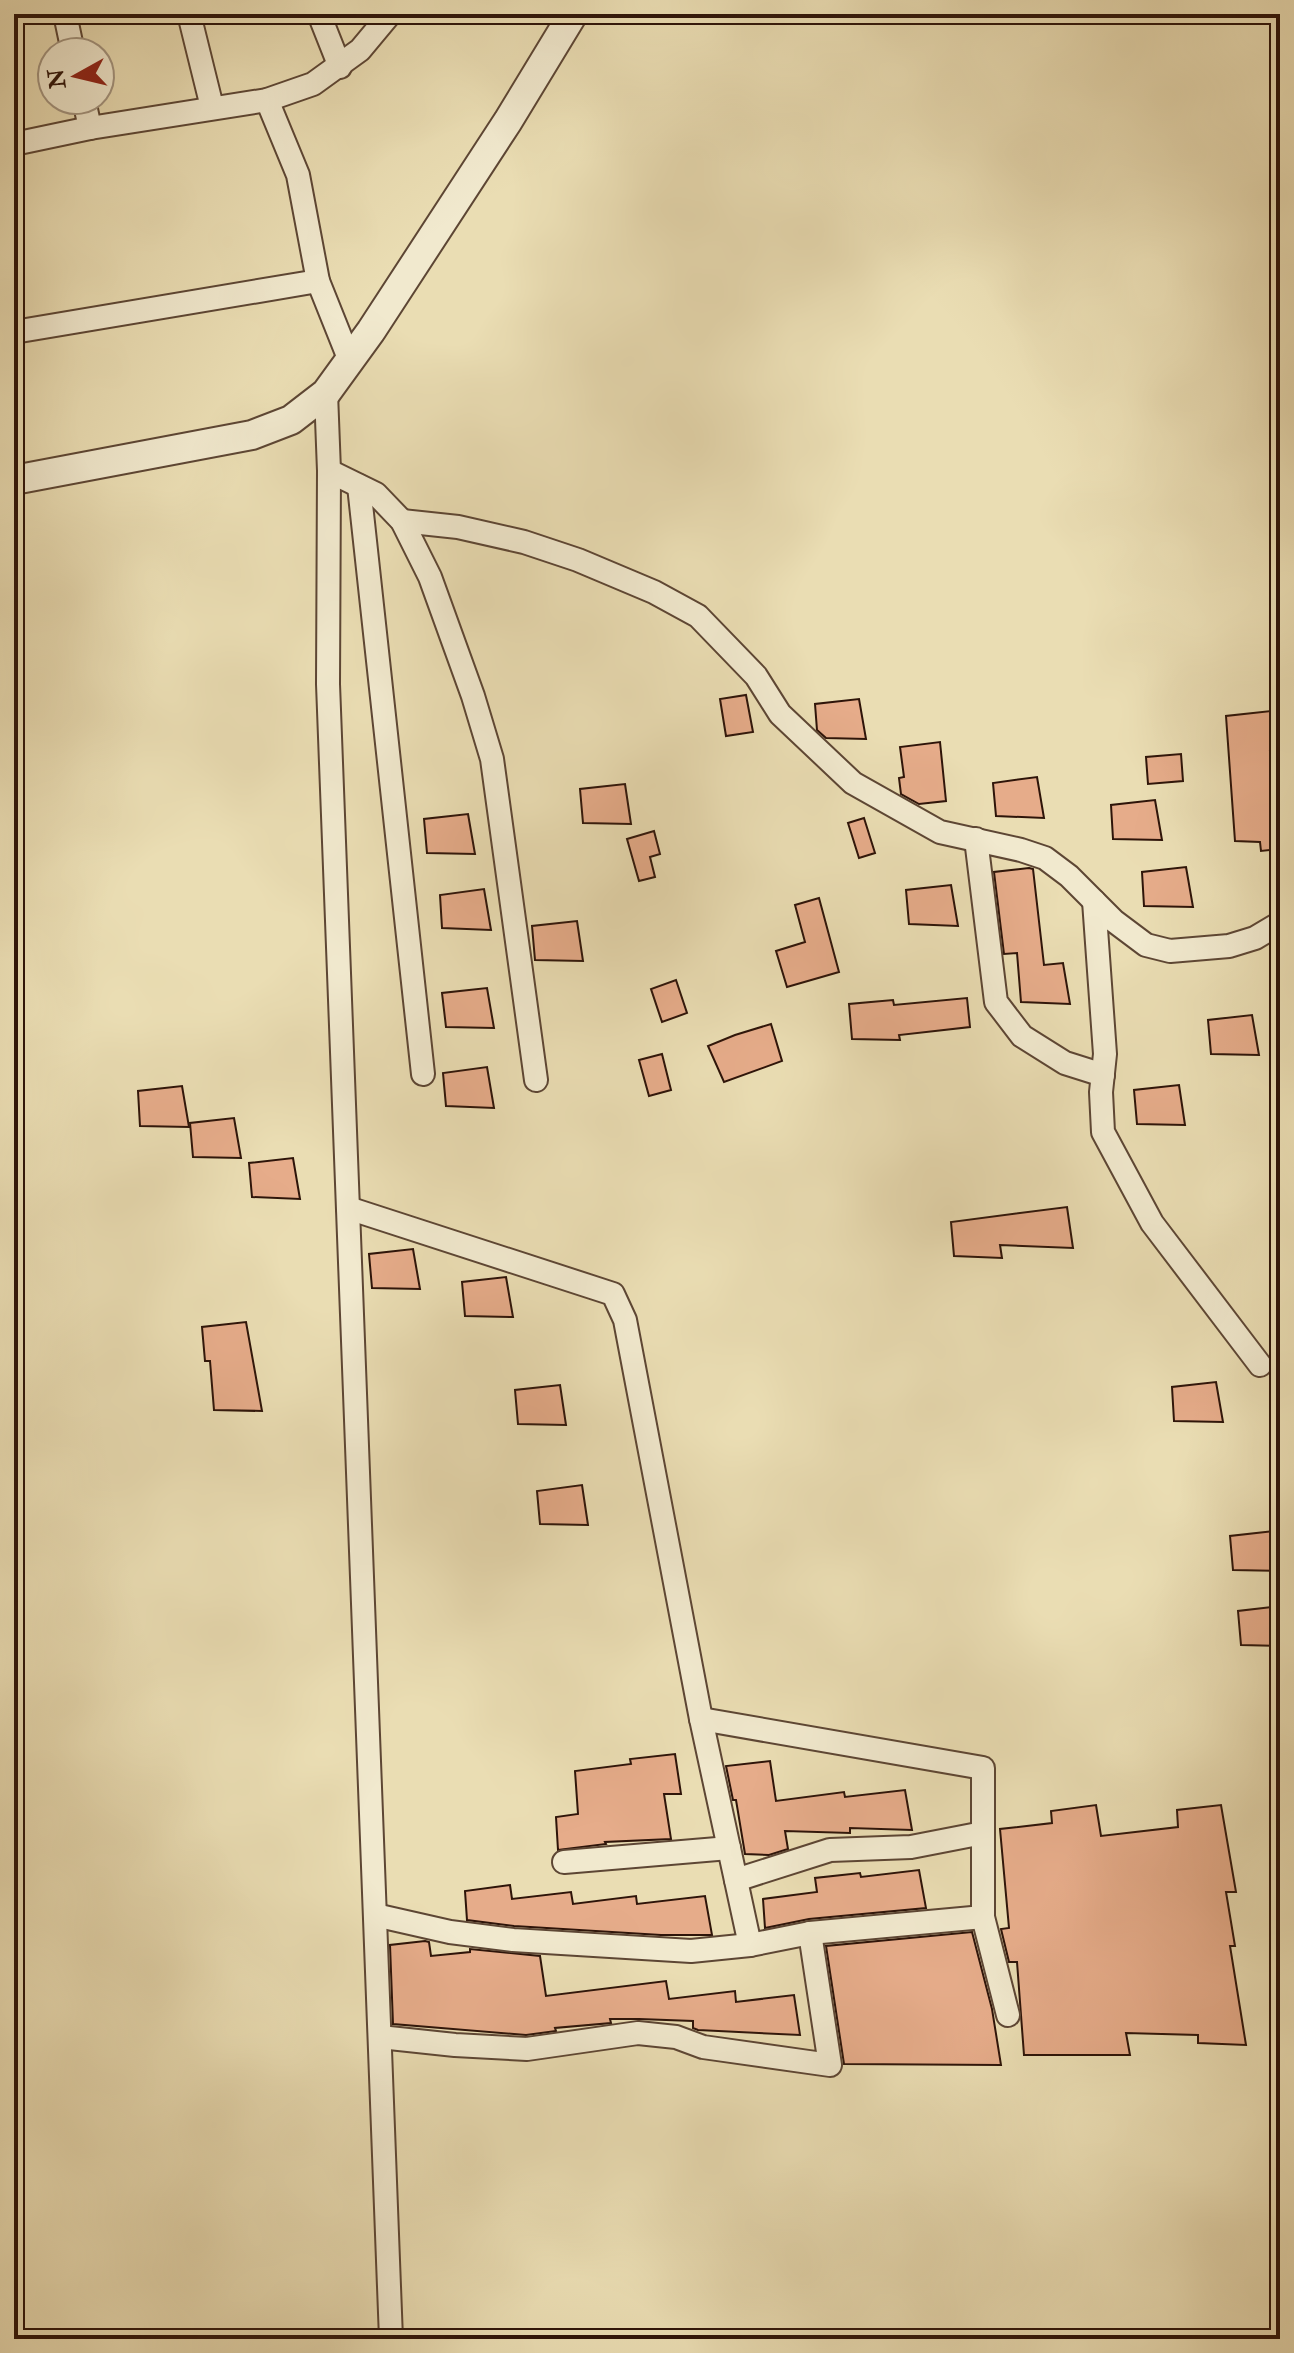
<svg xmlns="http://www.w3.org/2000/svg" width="1294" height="2353" font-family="'IM FELL Double Pica',serif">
	<rect width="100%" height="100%" fill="#eaddb3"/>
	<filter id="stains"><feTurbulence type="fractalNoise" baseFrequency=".0025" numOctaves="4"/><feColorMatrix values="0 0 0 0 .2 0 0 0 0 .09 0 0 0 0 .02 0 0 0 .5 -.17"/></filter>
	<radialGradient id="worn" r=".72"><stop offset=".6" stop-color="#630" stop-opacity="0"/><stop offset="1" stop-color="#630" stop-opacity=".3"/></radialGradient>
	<g fill="#e6ac8a" stroke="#2e1409" stroke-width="2">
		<polygon points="746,695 753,732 726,736 720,699"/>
		<polygon points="859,699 866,739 826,738 817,730 815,704"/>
		<polygon points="1271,711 1277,751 1270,751 1280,849 1261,851 1260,842 1235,841 1226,716"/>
		<polygon points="940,742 946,801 919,804 901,794 899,778 904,777 900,747"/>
		<polygon points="1181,754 1183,781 1148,784 1146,757"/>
		<polygon points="1037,777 1044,818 996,816 993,783"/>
		<polygon points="625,784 631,824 583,823 580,789"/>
		<polygon points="1155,800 1162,840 1113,839 1111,805"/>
		<polygon points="468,814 475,854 427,853 424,819"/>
		<polygon points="864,818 875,853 859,858 848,823"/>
		<polygon points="654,831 660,854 650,857 655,877 639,881 627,839"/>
		<polygon points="1186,867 1193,907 1144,906 1142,872"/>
		<polygon points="1029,868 1033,869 1044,965 1063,963 1070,1004 1021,1002 1017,953 1004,954 994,872"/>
		<polygon points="951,885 958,926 909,924 906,890"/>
		<polygon points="484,889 491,930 442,928 440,895"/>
		<polygon points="819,898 839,972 787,987 776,951 805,942 795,905"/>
		<polygon points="577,921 583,961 535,960 532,926"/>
		<polygon points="676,980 687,1013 662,1022 651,989"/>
		<polygon points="487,988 494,1028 446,1027 442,993"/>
		<polygon points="967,998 970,1027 899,1035 900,1040 852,1039 849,1004 893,1000 894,1005"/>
		<polygon points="1252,1015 1259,1055 1211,1054 1208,1020"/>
		<polygon points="771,1024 782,1061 724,1082 708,1046 735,1035"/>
		<polygon points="662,1054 671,1090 649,1096 639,1060"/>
		<polygon points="487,1067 494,1108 446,1106 443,1073"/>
		<polygon points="1179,1085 1185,1125 1137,1124 1134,1090"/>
		<polygon points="182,1086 189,1127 140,1126 138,1091"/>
		<polygon points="234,1118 241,1158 193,1157 190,1123"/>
		<polygon points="293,1158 300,1199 252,1197 249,1163"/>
		<polygon points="1067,1207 1073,1248 1000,1245 1002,1258 954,1256 951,1222"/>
		<polygon points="413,1249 420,1289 372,1288 369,1254"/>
		<polygon points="506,1277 513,1317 465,1316 462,1282"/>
		<polygon points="246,1322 262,1411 214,1410 210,1361 205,1361 202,1327"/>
		<polygon points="1216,1382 1223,1422 1174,1421 1172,1387"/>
		<polygon points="560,1385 566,1425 518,1424 515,1390"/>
		<polygon points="582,1485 588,1525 540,1524 537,1491"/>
		<polygon points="1275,1531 1280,1571 1233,1570 1230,1536"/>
		<polygon points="1280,1606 1280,1646 1241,1645 1238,1611"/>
		<polygon points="675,1754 681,1794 664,1794 671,1839 605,1842 606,1844 558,1850 556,1817 578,1814 575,1771 631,1764 630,1759"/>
		<polygon points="770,1761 776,1801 844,1792 845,1797 905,1790 912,1830 850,1828 850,1833 785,1831 788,1849 769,1855 745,1854 736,1800 733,1800 726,1766"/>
		<polygon points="1096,1805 1101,1836 1178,1827 1177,1810 1221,1805 1236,1892 1226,1892 1235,1946 1230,1946 1246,2045 1198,2043 1198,2035 1126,2033 1130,2055 1024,2055 1017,1962 1009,1962 1001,1929 1009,1928 1000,1829 1052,1823 1051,1811"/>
		<polygon points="919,1870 926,1908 809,1919 765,1928 763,1899 817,1892 815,1878 860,1873 861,1877"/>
		<polygon points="510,1885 512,1899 571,1892 573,1904 636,1896 637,1904 705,1896 712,1935 661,1935 514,1926 467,1920 465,1891"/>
		<polygon points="972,1932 992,2009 1001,2065 844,2064 826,1946"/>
		<polygon points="425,1941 429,1942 431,1956 470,1952 470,1949 540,1956 546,1996 666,1981 669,1999 735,1991 736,2002 794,1995 800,2035 698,2030 693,2028 693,2021 639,2019 610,2019 611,2023 555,2028 556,2031 526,2035 393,2024 390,1945"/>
	</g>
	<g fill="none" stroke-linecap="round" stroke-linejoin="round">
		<g stroke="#5d4634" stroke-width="26">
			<g id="minor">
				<polyline points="65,14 73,52"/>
				<polyline points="189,14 212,107"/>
				<polyline points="319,14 340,67"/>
				<polyline points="84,100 90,128"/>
				<polyline points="267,100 298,175 318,281 350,361"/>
				<polyline points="14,144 90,128 267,100 313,84 360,50 390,14"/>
				<polyline points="14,332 318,281"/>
				<polyline points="326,393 329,471 328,684 391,2339"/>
				<polyline points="329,471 376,494 402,521 430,577 473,696 492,759 536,1080"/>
				<polyline points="359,486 423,1074"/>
				<polyline points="402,521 458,527 524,542 578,560 654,592 698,616 756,676 780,714 853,783 940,832 1021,850 1045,858 1069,876 1114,921 1146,945 1170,951 1229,946 1255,938 1280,923"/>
				<polyline points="976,839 996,1002 1022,1036 1065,1063 1103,1075"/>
				<polyline points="1094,901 1105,1054 1101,1092 1103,1132 1152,1223 1260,1365"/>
				<polyline points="348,1208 613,1294 625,1320 701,1719 750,1945"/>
				<polyline points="701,1719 983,1768 983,1917 1008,2015"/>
				<polyline points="564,1862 729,1848"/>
				<polyline points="736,1880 830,1850 911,1847 983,1833"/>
				<polyline points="375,1915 450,1932 513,1940 691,1951 750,1945 810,1933 983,1917"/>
				<polyline points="380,2037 455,2045 527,2049 638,2033 676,2037 703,2047 830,2065 810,1933"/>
			</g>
		</g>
		<g stroke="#5d4634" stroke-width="32">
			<polyline id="tertiary" points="14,480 252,435 291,420 326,393 371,331 508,121 573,14"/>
		</g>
		<use href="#minor" stroke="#f1e9ce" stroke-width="22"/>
		<use href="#tertiary" stroke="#f1e9ce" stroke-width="28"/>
	</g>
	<rect width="1294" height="2353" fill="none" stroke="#eaddb3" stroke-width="48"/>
	<rect x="16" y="16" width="1262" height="2321" fill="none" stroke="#2e1409" stroke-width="4"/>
	<rect x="24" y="24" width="1246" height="2305" fill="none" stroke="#2e1409" stroke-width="2"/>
	<g transform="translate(76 76) rotate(262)"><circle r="38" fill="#f1e9ce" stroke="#a3947f" stroke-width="2"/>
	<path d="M0-6L14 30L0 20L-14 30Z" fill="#8f2418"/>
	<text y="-12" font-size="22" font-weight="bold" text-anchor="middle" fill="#2e1409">N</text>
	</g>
	<rect width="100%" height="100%" filter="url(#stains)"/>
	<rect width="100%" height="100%" fill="url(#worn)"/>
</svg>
